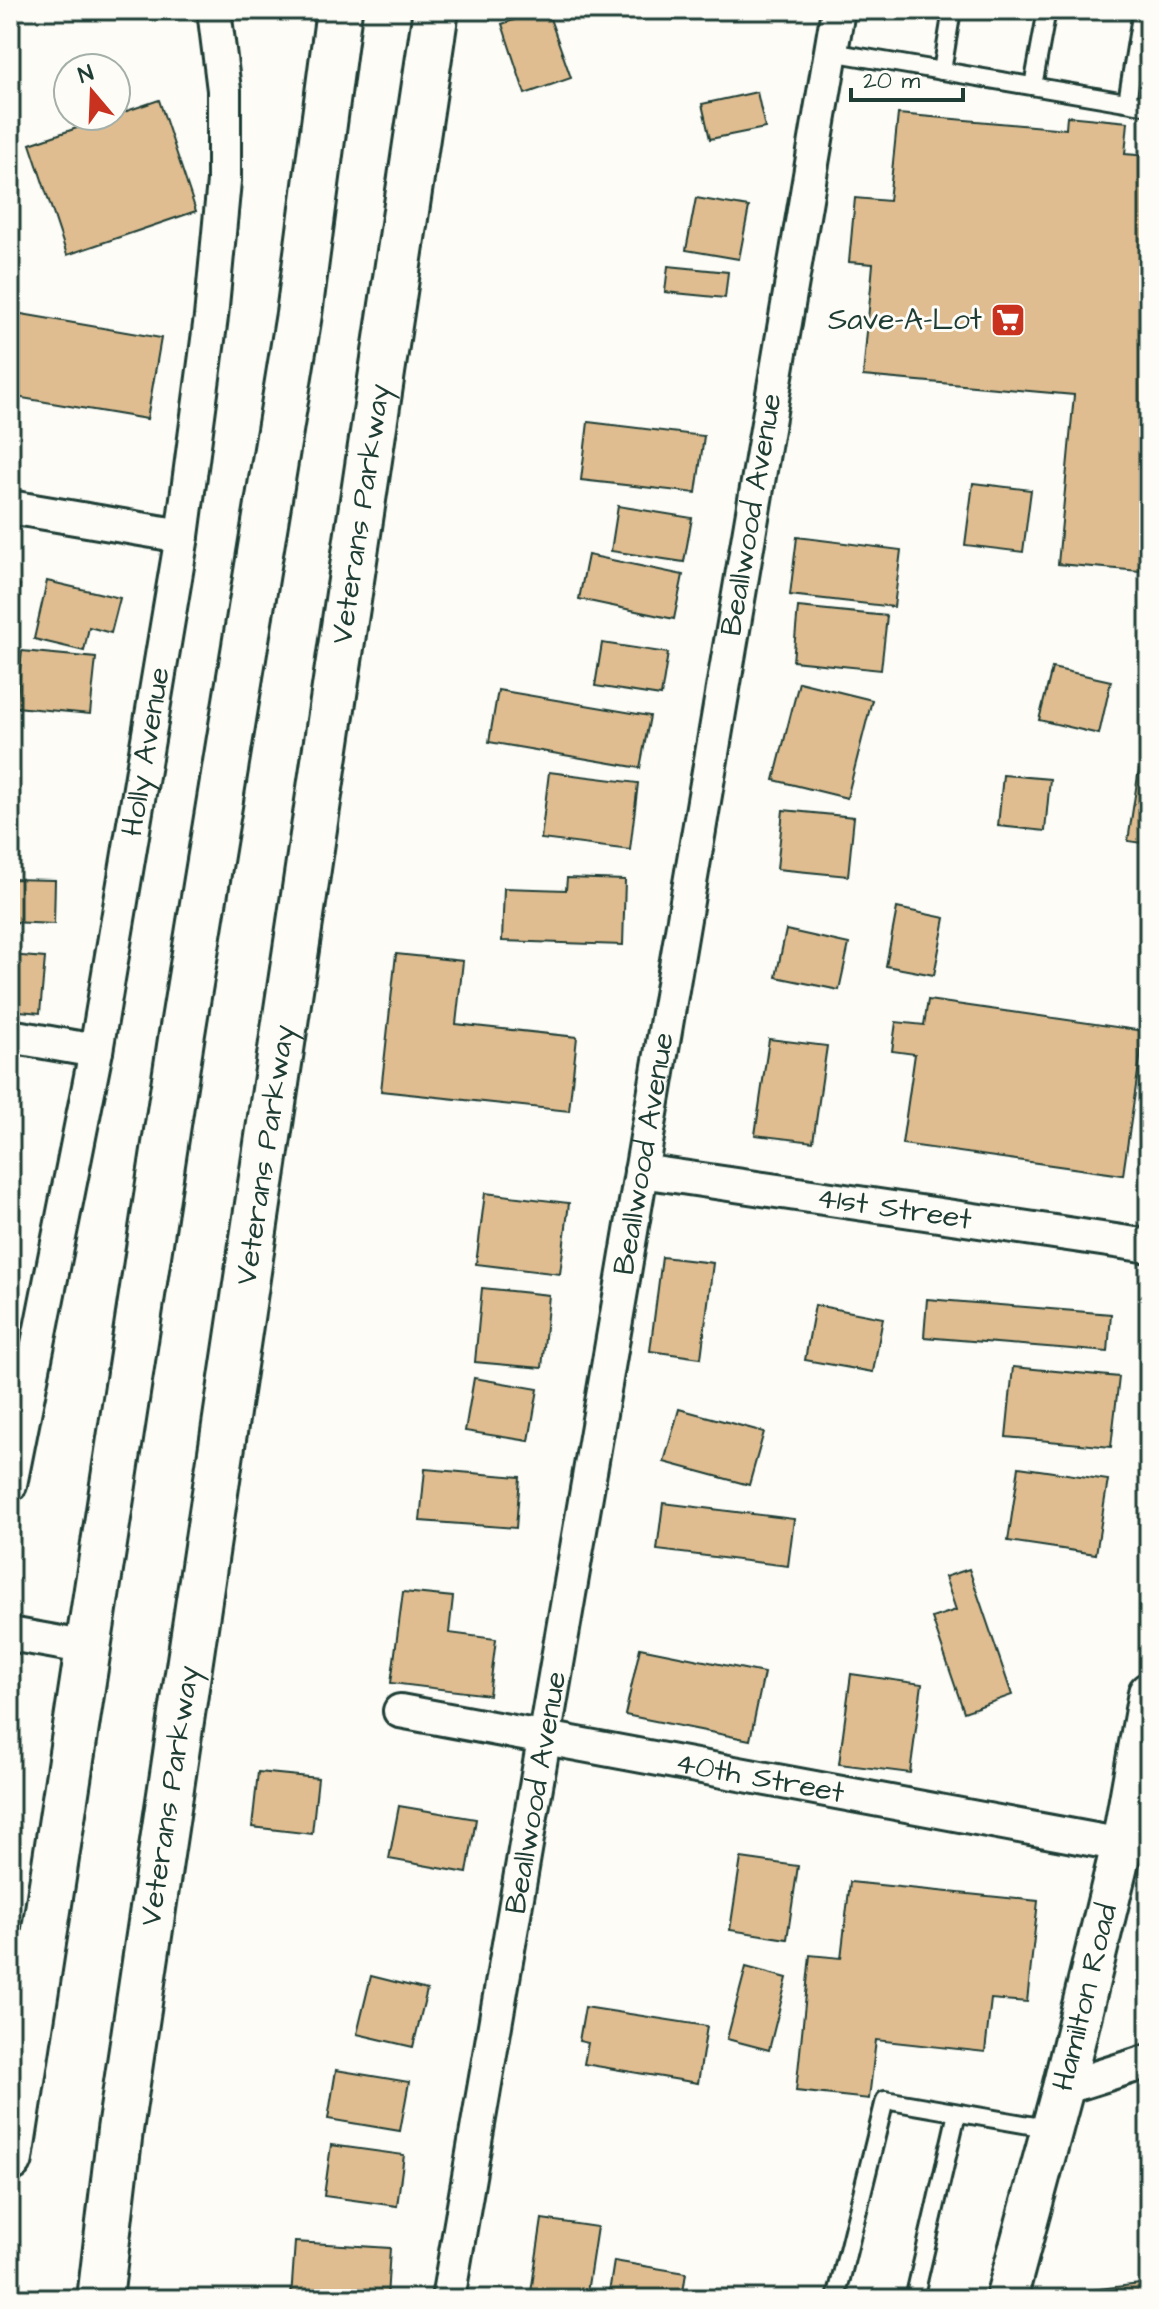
<svg xmlns="http://www.w3.org/2000/svg" width="1159" height="2309" font-family="'Architects Daughter',sans-serif">
	<rect width="100%" height="100%" fill="#fdfcf7"/>
	<filter id="ink" filterUnits="userSpaceOnUse"><feTurbulence type="fractalNoise" baseFrequency=".0125" numOctaves="2"/><feDisplacementMap in="SourceGraphic" scale="16" xChannelSelector="R" yChannelSelector="G"/><feConvolveMatrix kernelMatrix="1 2 1 2 8 2 1 2 1" color-interpolation-filters="sRGB"/></filter>
	<g filter="url(#ink)">
		<g fill="#dfbd91" stroke="#1f3d34" stroke-width="2">
			<polygon points="543,10 547,10 571,78 525,94 502,24"/>
			<polygon points="757,92 765,128 710,139 702,104"/>
			<polygon points="159,100 196,211 67,255 30,144"/>
			<polygon points="898,114 1066,129 1067,116 1128,122 1125,154 1149,156 1149,512 1146,511 1140,571 1058,564 1074,395 863,376 873,264 849,262 855,198 889,201"/>
			<polygon points="10,150 20,178 10,182"/>
			<polygon points="696,198 749,207 739,259 686,250"/>
			<polygon points="668,266 728,272 725,298 665,292"/>
			<polygon points="10,312 161,338 147,419 10,396"/>
			<polygon points="588,422 704,436 696,493 581,480"/>
			<polygon points="973,483 1031,490 1023,552 965,545"/>
			<polygon points="618,506 692,518 684,562 611,551"/>
			<polygon points="797,537 901,550 894,607 790,595"/>
			<polygon points="588,555 683,575 674,619 579,599"/>
			<polygon points="47,581 120,598 111,633 89,627 84,651 34,639"/>
			<polygon points="10,583 20,585 10,633"/>
			<polygon points="798,607 887,616 881,670 793,661"/>
			<polygon points="602,643 668,653 661,696 595,686"/>
			<polygon points="22,651 96,658 90,714 16,707"/>
			<polygon points="1052,668 1111,681 1099,734 1039,720"/>
			<polygon points="799,682 872,700 847,798 774,780"/>
			<polygon points="498,690 650,716 640,768 489,742"/>
			<polygon points="1139,769 1149,771 1149,844 1128,841"/>
			<polygon points="549,772 638,783 630,850 541,839"/>
			<polygon points="1003,775 1050,779 1045,831 998,826"/>
			<polygon points="783,810 854,817 848,876 777,869"/>
			<polygon points="567,878 625,880 623,945 502,941 504,888 566,890"/>
			<polygon points="10,879 55,880 54,924 10,922"/>
			<polygon points="897,908 945,918 934,975 886,966"/>
			<polygon points="786,930 849,944 839,990 776,977"/>
			<polygon points="396,954 463,961 456,1024 577,1037 569,1111 381,1091"/>
			<polygon points="10,955 45,958 40,1013 10,1010"/>
			<polygon points="928,1000 1144,1031 1123,1175 902,1144 915,1054 892,1051 896,1022 924,1025"/>
			<polygon points="769,1039 827,1046 813,1142 755,1135"/>
			<polygon points="485,1193 569,1203 560,1274 476,1264"/>
			<polygon points="662,1257 713,1263 701,1358 650,1351"/>
			<polygon points="482,1288 549,1295 542,1368 475,1362"/>
			<polygon points="927,1299 1111,1314 1108,1352 924,1337"/>
			<polygon points="815,1305 883,1318 873,1372 805,1360"/>
			<polygon points="1013,1367 1119,1377 1111,1447 1006,1437"/>
			<polygon points="474,1378 538,1389 529,1441 465,1431"/>
			<polygon points="679,1409 764,1432 749,1485 664,1462"/>
			<polygon points="1019,1467 1108,1480 1096,1554 1008,1541"/>
			<polygon points="425,1469 520,1477 516,1528 420,1521"/>
			<polygon points="663,1503 794,1519 788,1566 657,1550"/>
			<polygon points="969,1569 1012,1695 964,1712 932,1618 956,1610 945,1577"/>
			<polygon points="403,1592 453,1597 449,1633 496,1639 489,1695 391,1683"/>
			<polygon points="640,1648 764,1673 750,1740 625,1715"/>
			<polygon points="851,1674 922,1684 910,1773 839,1764"/>
			<polygon points="258,1772 318,1778 312,1834 252,1827"/>
			<polygon points="399,1806 476,1819 467,1873 389,1859"/>
			<polygon points="741,1858 798,1866 787,1939 730,1930"/>
			<polygon points="850,1882 1038,1901 1027,2002 991,1999 985,2052 876,2040 869,2099 796,2091 810,1955 841,1958"/>
			<polygon points="746,1967 787,1978 769,2050 727,2039"/>
			<polygon points="371,1976 427,1990 413,2047 357,2034"/>
			<polygon points="585,2007 707,2026 698,2083 584,2064 588,2043 579,2041"/>
			<polygon points="336,2070 409,2082 400,2131 328,2119"/>
			<polygon points="331,2145 404,2155 397,2206 324,2196"/>
			<polygon points="1149,2163 1149,2209 1140,2207"/>
			<polygon points="542,2219 597,2227 586,2299 530,2299"/>
			<polygon points="295,2242 390,2248 387,2299 291,2298"/>
			<polygon points="614,2261 686,2273 682,2299 608,2299"/>
			<polygon points="1149,2283 1149,2299 1083,2299 1082,2291"/>
		</g>
		<g fill="none" stroke-linecap="round" stroke-linejoin="round">
			<g stroke="#1f3d34" stroke-width="22">
				<g id="service">
					<polyline points="831,52 1149,106"/>
					<polyline points="942,71 952,10"/>
					<polyline points="1033,86 1047,10"/>
					<polyline points="1127,102 1142,10"/>
					<polyline points="836,2299 885,2100 1052,2129"/>
					<polyline points="914,2299 957,2113"/>
				</g>
			</g>
			<g stroke="#1f3d34" stroke-width="38">
				<g id="minor">
					<polyline points="10,507 182,536"/>
					<polyline points="10,1036 96,1051"/>
					<path id="s1" d="M641 1171 1149 1246"/>
					<path id="s2" d="M10 1485 96 1051 182 536 211 317 224 181V90L214 10"/>
					<polyline points="10,1634 89,1648"/>
					<path id="s3" d="M400 1711 1122 1845"/>
					<polyline points="1063,2088 1149,2061"/>
					<path id="s4" d="M448 2299C583 1537 705 772 838 10"/>
				</g>
			</g>
			<g stroke="#1f3d34" stroke-width="46">
				<g id="tertiary">
					<path id="s5" d="M1006 2299 1063 2088 1122 1845 1149 1693"/>
				</g>
			</g>
			<g stroke="#1f3d34" stroke-width="50">
				<g id="primary">
					<polyline points="10,2159 182,1033 299,314 339,10"/>
					<path id="s6" d="M100 2299 120 2130 436 10"/>
				</g>
			</g>
			<use href="#service" stroke="#fdfcf7" stroke-width="16"/>
			<use href="#minor" stroke="#fdfcf7" stroke-width="32"/>
			<use href="#tertiary" stroke="#fdfcf7" stroke-width="40"/>
			<use href="#primary" stroke="#fdfcf7" stroke-width="44"/>
		</g>
	</g>
	<defs>
		<g id="supermarket-square" transform="scale(1.8)"><rect x="-9" y="-9" width="18" height="18" rx="4" fill="#c8321e" stroke="#fdfcf7"/><path d="M-6-5.5h2.5l.6 2H6L4.5 2H-2.5L-4.4-4H-6ZM-1.5 3.2a1.3 1.3 0 1 0 .1 0ZM3 3.2a1.3 1.3 0 1 0 .1 0Z" fill="#fff"/></g>
	</defs>
	<g fill-rule="evenodd">
		<use href="#supermarket-square" x="1008" y="320"/>
	</g>
	<g text-anchor="middle" dominant-baseline="central" stroke-width="6" stroke-linejoin="round" paint-order="stroke">
		<g font-size="30" fill="#1f3d34" stroke="#fdfcf7" text-anchor="end">
			<text x="982" y="320">Save-A-Lot</text>
		</g>
		<g font-size="30" fill="#1f3d34" stroke="#fdfcf7">
			<text stroke="none"><textPath href="#s6" startOffset="1804">Veterans Parkway</textPath></text>
			<text stroke="none"><textPath href="#s4" startOffset="1810">Beallwood Avenue</textPath></text>
			<text stroke="none"><textPath href="#s2" startOffset="746">Holly Avenue</textPath></text>
			<text stroke="none"><textPath href="#s6" startOffset="1156">Veterans Parkway</textPath></text>
			<text stroke="none"><textPath href="#s4" startOffset="1162">Beallwood Avenue</textPath></text>
			<text stroke="none"><textPath href="#s1" startOffset="256">41st Street</textPath></text>
			<text stroke="none"><textPath href="#s3" startOffset="366">40th Street</textPath></text>
			<text stroke="none"><textPath href="#s4" startOffset="514">Beallwood Avenue</textPath></text>
			<text stroke="none"><textPath href="#s6" startOffset="508">Veterans Parkway</textPath></text>
			<text stroke="none"><textPath href="#s5" startOffset="312">Hamilton Road</textPath></text>
		</g>
	</g>
	<rect width="1159" height="2309" fill="none" stroke="#fdfcf7" stroke-width="40"/>
	<rect x="20" y="20" width="1119" height="2269" fill="none" stroke="#1f3d34" stroke-width="3" filter="url(#ink)"/>
	<g transform="translate(92 92) rotate(341)"><circle r="38" fill="#fdfcf7" stroke="#a4b0a9" stroke-width="2"/>
	<path d="M0-6L14 30L0 20L-14 30Z" fill="#c8321e"/>
	<text y="-12" font-size="22" font-weight="bold" text-anchor="middle" fill="#1f3d34">N</text>
	</g>
	<path d="M851 88v12h112v-12" fill="none" stroke="#1f3d34" stroke-width="4"/>
	<text x="863" y="88" font-size="24" fill="#1f3d34" stroke="#fdfcf7" stroke-width="6" paint-order="stroke">20 m</text>
</svg>
